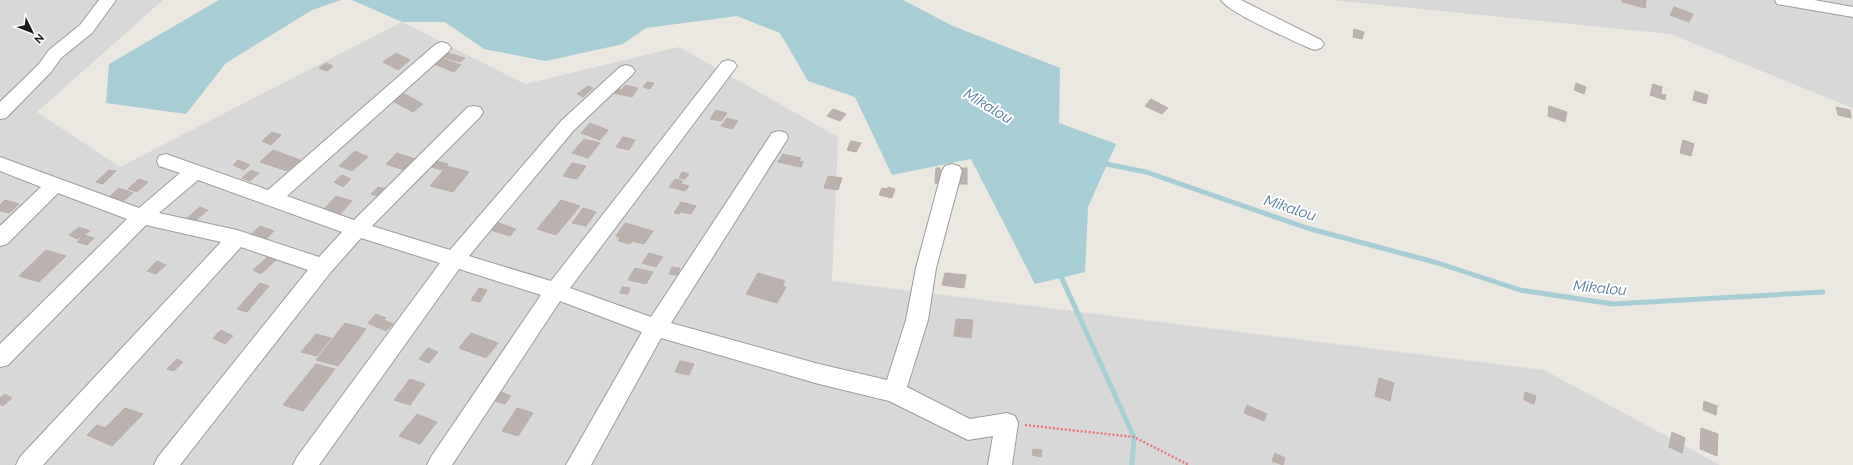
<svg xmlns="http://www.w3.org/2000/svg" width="1853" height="465" font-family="Raleway,sans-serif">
	<rect width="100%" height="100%" fill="#ebe7e1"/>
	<g fill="#d9d8d8">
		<polygon points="0,0 163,0 37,112 120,167 402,22 525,84 679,47 838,137 832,281 1544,370 1720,465 0,465"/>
		<polygon points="1331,0 1853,0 1853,108 1670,34"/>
	</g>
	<g fill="#a6ced4">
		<polygon points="219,0 341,0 312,10 226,63 186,114 106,103 109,64"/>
		<polygon points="352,0 903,0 953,26 1060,68 1059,123 1116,144 1088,207 1085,272 1035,284 971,159 892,175 855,97 808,81 780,33 737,16 646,28 623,44 546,61 484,49 445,22 402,22"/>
	</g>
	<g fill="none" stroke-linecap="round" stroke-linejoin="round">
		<g stroke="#a6ced4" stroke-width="5">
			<polyline points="1101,163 1146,172 1307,228 1438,263 1520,290 1613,304 1823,292"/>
			<polyline points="1059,272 1134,437 1132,465"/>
		</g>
	</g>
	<g fill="#bbb2af" stroke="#bbada6">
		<polygon points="1622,0 1646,0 1645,8 1622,2"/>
		<polygon points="1674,7 1693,14 1689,22 1670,15"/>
		<polygon points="1354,29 1364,32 1362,39 1353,37"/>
		<polygon points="396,53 410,60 398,70 383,62"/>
		<polygon points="448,53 465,58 460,62 443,57"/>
		<polygon points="441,58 461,65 454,72 434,64"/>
		<polygon points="326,63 333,66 327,71 319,68"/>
		<polygon points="647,82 654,83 650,89 643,87"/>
		<polygon points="1576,83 1586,87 1584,94 1574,90"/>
		<polygon points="1653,84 1662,87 1661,94 1666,95 1665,100 1650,95"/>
		<polygon points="625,85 638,88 632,97 614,93 617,89 622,90"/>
		<polygon points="588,86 593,88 583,97 577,94"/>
		<polygon points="399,91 423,104 413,112 389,99"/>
		<polygon points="1695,91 1708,95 1706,104 1693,100"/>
		<polygon points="1151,99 1168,108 1162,114 1145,106"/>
		<polygon points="1549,106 1567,112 1565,122 1548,116"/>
		<polygon points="1836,107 1850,110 1851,118 1838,115"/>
		<polygon points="833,109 846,114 840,121 827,116"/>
		<polygon points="716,110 727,113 721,121 710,119"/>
		<polygon points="727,118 738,121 732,129 721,126"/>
		<polygon points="590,123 608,130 600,140 581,133"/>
		<polygon points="272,132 281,135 271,145 262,141"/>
		<polygon points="623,137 635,140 629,150 616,147"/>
		<polygon points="584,139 600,143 588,158 572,153"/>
		<polygon points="1683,140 1694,144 1691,156 1680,153"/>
		<polygon points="851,141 861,143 856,152 847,150"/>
		<polygon points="273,150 300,160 287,171 260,162"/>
		<polygon points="355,151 368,157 352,171 339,166"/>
		<polygon points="397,153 415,159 404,170 386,164"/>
		<polygon points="783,154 801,158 799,161 803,162 801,167 778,162"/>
		<polygon points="238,160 250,165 244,170 233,165"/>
		<polygon points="436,161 448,164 443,170 431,167"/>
		<polygon points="572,163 586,166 577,179 563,176"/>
		<polygon points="447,166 469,172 453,192 430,186"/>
		<polygon points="936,168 940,168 940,171 946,171 946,184 935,183"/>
		<rect x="955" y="168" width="12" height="16"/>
		<polygon points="109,170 116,171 103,184 96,182"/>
		<polygon points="251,170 259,173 250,181 242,178"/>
		<polygon points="682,172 689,174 685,179 679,178"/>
		<polygon points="342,175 351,179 343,187 334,182"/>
		<polygon points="828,176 842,178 838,190 824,188"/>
		<polygon points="139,179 148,182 137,192 128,189"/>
		<polygon points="675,179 683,181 681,184 689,186 685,191 669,187"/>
		<polygon points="378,187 387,189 380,197 371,194"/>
		<polygon points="888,187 895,189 892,198 879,195 882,188 887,189"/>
		<polygon points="119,188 133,193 122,202 109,197"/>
		<polygon points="336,196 352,201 340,214 324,209"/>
		<polygon points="5,200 19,204 9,213 0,211 0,205"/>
		<polygon points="561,200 580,206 556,235 537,229"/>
		<polygon points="681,202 696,206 691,214 680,212 679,214 674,213"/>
		<polygon points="200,207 208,210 195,221 187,218"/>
		<polygon points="583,208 596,212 586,226 572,223"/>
		<polygon points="496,222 516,229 510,236 490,230"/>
		<polygon points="625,223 653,231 644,244 632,241 630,244 618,241 620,238 616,236"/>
		<polygon points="260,226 274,231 262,243 247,238"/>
		<polygon points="79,227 90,231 77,239 69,235"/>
		<polygon points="84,235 94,238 87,245 77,242"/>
		<polygon points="46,250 66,256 39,282 19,276"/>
		<polygon points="649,253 663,257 656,267 642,263"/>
		<polygon points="269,256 276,260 261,274 253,270"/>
		<polygon points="157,261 166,265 156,274 147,271"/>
		<polygon points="672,267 680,268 677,275 669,274"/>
		<polygon points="635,268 653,272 646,284 628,280"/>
		<polygon points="758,273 785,281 782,286 786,287 777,303 746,294"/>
		<polygon points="945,273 966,275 964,288 942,285"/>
		<polygon points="260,283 269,286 247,312 237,309"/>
		<polygon points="622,287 630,288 628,294 620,293"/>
		<polygon points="479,288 487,290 480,302 471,300"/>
		<polygon points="376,314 386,318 384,320 393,324 386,331 368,323"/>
		<polygon points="956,319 973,320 971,338 954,336"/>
		<polygon points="345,323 366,329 338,366 316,360"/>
		<polygon points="221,330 233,336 225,344 213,338"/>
		<polygon points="471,333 498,343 486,358 459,348"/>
		<polygon points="316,334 331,338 317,356 301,352"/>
		<polygon points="428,348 438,352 429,363 419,359"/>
		<polygon points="177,359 183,362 174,371 167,369"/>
		<polygon points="680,361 694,364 689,375 675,372"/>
		<polygon points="316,364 335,369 303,411 283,405"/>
		<polygon points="1379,378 1394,383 1390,401 1375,396"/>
		<polygon points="410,379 425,384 410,405 394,400"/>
		<polygon points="501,392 511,396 505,404 495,401"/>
		<polygon points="1525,392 1536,396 1534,404 1524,400"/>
		<polygon points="5,394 12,398 3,406 0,404 0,398"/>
		<polygon points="1704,401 1717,406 1716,415 1703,410"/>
		<polygon points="1247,405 1267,414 1264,421 1244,413"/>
		<polygon points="125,408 143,414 112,446 87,435 97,425 105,428"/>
		<polygon points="517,408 533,413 518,436 502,431"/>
		<polygon points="417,414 437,422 420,444 399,436"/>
		<polygon points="1701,428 1718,434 1717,456 1700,449"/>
		<polygon points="1672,432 1685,438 1682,453 1669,447"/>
		<polygon points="1033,449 1042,450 1041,457 1032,455"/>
		<polygon points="1275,453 1285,458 1283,465 1272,461"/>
	</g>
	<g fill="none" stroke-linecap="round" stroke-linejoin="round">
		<g stroke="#9c9c9c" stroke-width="2">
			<g id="minor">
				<polygon points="99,0 116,0 92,33 61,58 51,72 6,118 0,119 0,102 39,64 49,50 80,25"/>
				<path d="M1221 0H1241L1321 40 1324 44 1321 48 1315 50 1309 48C1292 40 1229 13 1221 0Z"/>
				<polygon points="1775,0 1814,0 1853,7 1853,17 1783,5 1777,4"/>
				<path d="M442 42 448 44 451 48 448 52 287 196 354 220 468 107 474 106 480 107 483 112 480 117 372 226 450 250 562 120 620 67 626 65 632 67 635 71 632 75 574 130 469 256 551 281 722 62 728 60 734 62 737 66 734 70 570 288 651 317 772 133 779 131 786 133 788 138 671 323 819 364 887 380 906 320 916 268 942 171 945 166 952 164 959 166 962 171 936 268 928 320 907 387 970 419 1007 413 1015 416 1018 423 1012 465H988L993 436 968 440 889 401 819 384 661 338 591 465H566L642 332 560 301 452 465H427L431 457 541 295 459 269 319 465H293L297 457 440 263 361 238 330 273 180 465H154L158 457 308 270 241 247 43 465H16L20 457 221 242 146 225 8 365 0 367V344L127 219 58 193 7 244 0 246V226L41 187 0 171V157L139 208 180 173 159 166 157 161 159 156 166 154 268 190 436 44ZM198 180 342 232 319 257 237 230 159 213Z"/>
			</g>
		</g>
		<polyline stroke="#e87675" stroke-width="2.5" stroke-dasharray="2 2" stroke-linecap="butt" points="1025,425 1134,437 1189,465"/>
		<use href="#minor" fill="#fff" fill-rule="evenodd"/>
	</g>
	<g text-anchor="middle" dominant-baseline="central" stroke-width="4" stroke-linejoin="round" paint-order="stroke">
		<g font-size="15" font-style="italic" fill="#517a97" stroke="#fff">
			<text transform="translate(988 106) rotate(31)">Mikalou</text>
			<text transform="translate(1290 208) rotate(18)">Mikalou</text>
			<text transform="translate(1600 288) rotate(5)">Mikalou</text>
		</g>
	</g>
	<g transform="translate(32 32) rotate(133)" stroke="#ffffff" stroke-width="3" paint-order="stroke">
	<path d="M0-3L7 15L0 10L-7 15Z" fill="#1b1b1b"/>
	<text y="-6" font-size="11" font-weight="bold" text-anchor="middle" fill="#1b1b1b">N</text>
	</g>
</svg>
